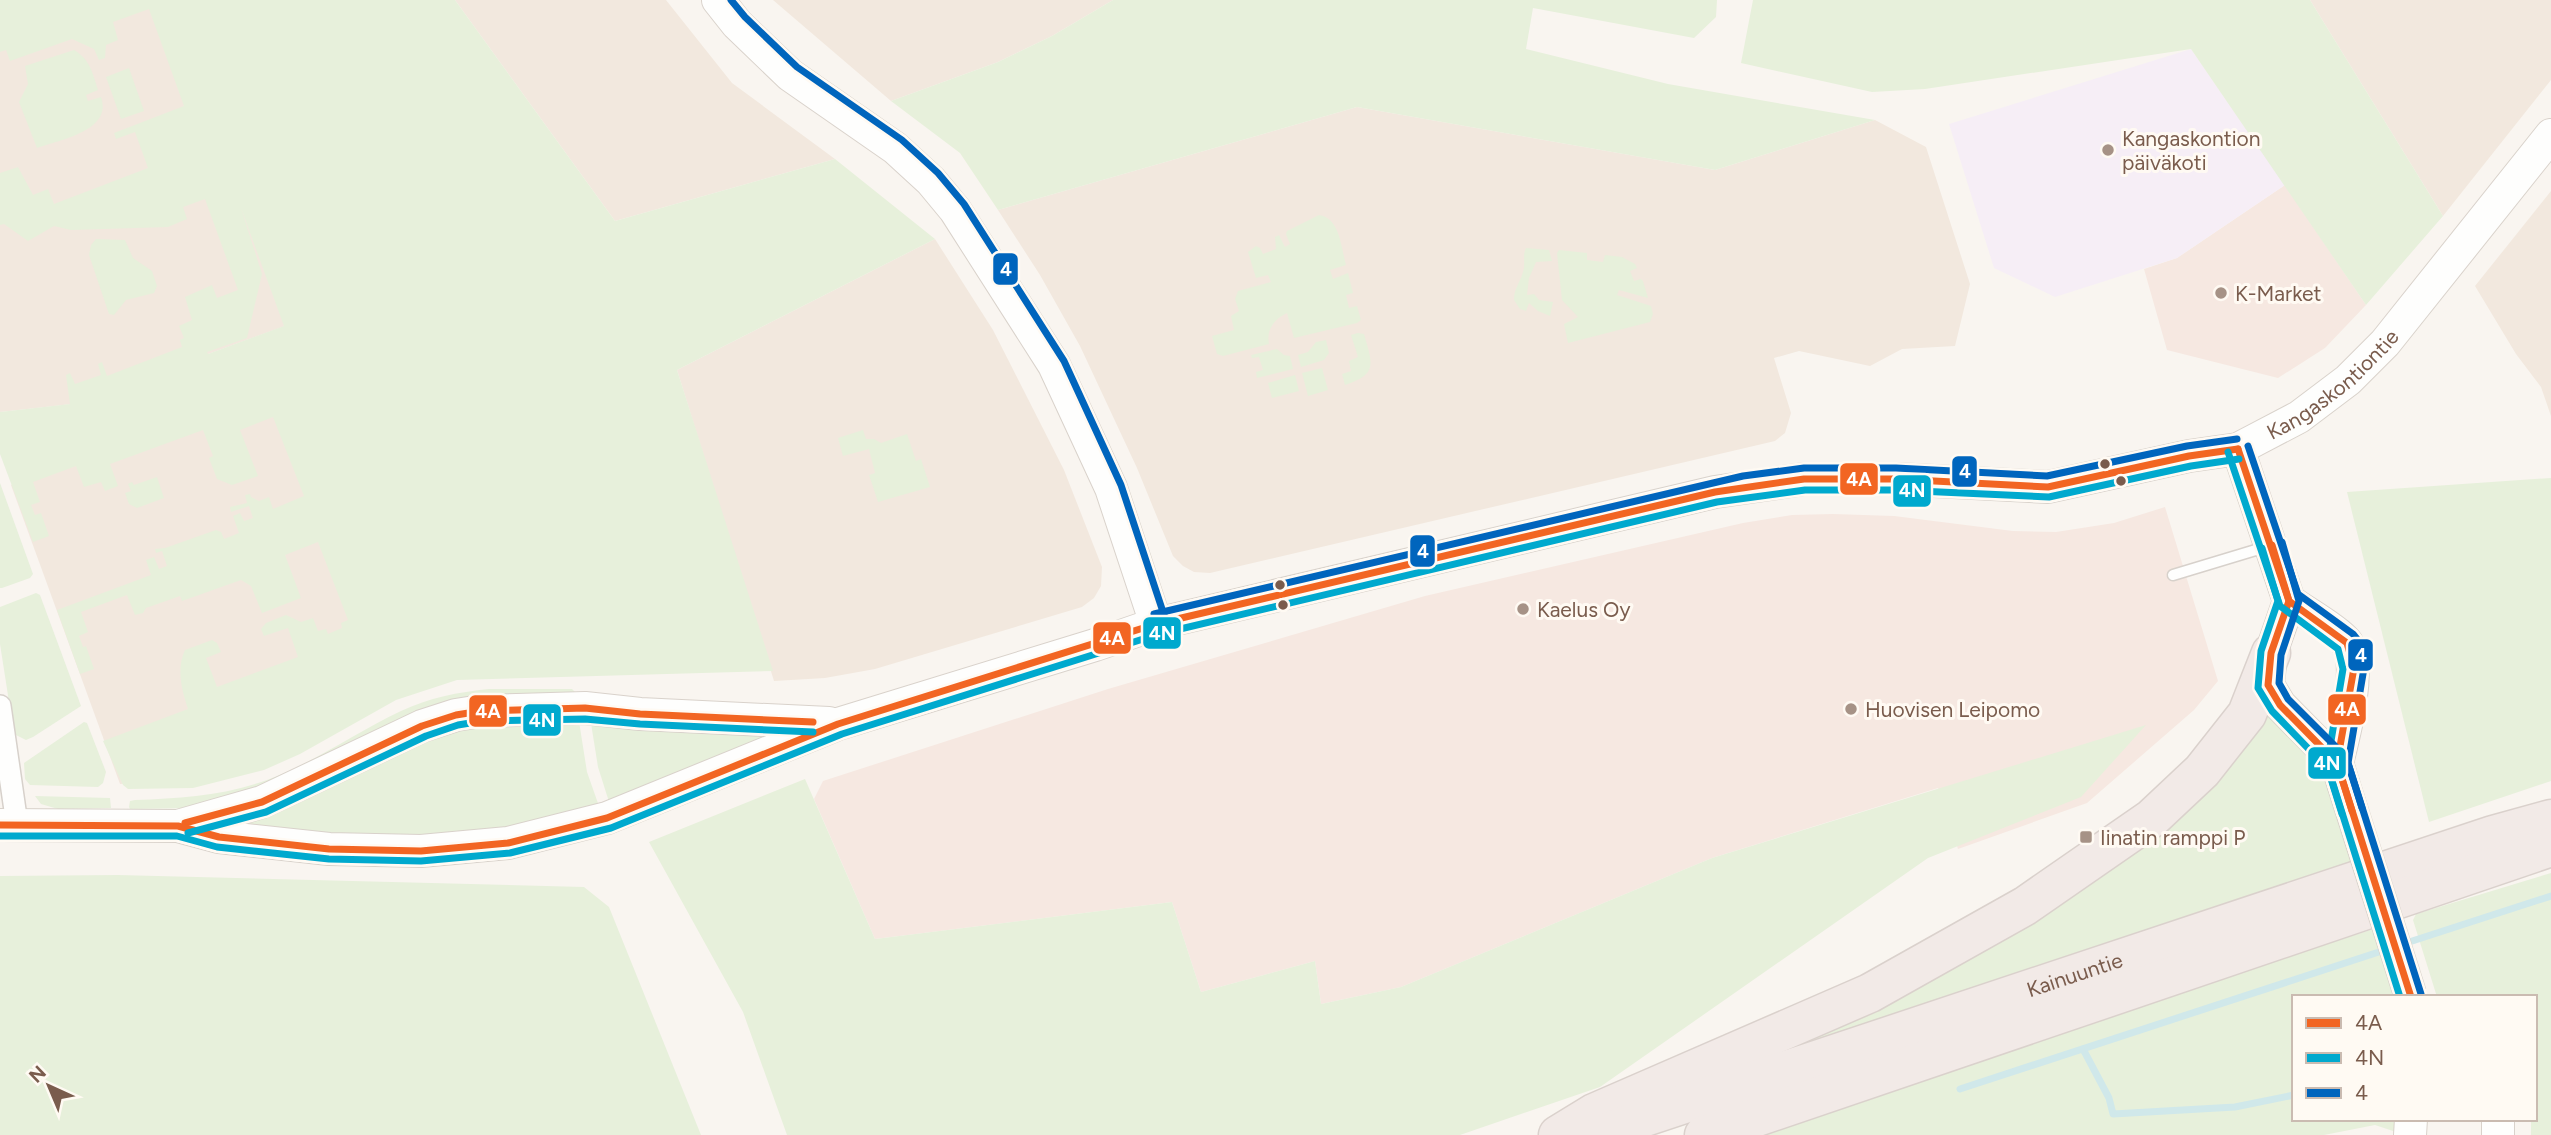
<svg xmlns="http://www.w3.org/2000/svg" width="2551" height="1135" font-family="Figtree,sans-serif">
	<rect width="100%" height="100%" fill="#f9f5f0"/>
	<g fill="#f2e8de">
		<polygon points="0,0 165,0 285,326 72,404 0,412"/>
		<polygon points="455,0 666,0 732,83 835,159 615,221"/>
		<polygon points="773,0 1113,0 1052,36 998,62 891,101"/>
		<polygon points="2310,0 2551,0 2551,80 2443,216"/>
		<polygon points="1357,107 1715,170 1875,120 1926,147 1970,284 1955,346 1902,349 1870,366 1799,351 1774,358 1791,413 1785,433 1775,441 1210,573 1194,572 1183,566 1173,556 1137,468 1080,346 1040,275 998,210"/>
		<polygon points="2551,191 2551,416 2541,387 2516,354 2475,286"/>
		<polygon points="935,239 993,330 1064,470 1102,567 1101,586 1094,598 1082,607 875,669 825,678 774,681 677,370"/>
		<polygon points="290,410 393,695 193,780 120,784 11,485 181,422"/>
	</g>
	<g fill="#f6e8e1">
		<polygon points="2285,185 2366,305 2325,348 2278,378 2167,350 2144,269 2177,258"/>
		<polygon points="2165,507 2218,681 2194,710 2087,803 1958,849 1938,788 1712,858 1401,987 1321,1004 1315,961 1201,992 1172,902 875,939 814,799 823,781 1108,689 1425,596 1743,523 1792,515 1833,514 1894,516 2013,531 2056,532 2114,523"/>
	</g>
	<polygon fill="#f6eef6" points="2191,49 2285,185 2177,258 2055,297 1994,268 1949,124"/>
	<g fill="#e7f0db" fill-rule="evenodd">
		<path d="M0 0H455L615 221 835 159 935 239 677 370 773 671 457 680 396 700 300 754 264 770 193 788 128 789 123 785 103 741 188 709C182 691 176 669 185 650L212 640 217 643 221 652 206 658 217 687 298 657 288 628 264 636 261 629 266 623 286 615 301 622 313 618 318 631 326 629 328 634 342 628 341 623 348 620 318 542 285 555 301 598 262 613 251 586 241 580 182 601 180 596 146 608 143 613 135 615 127 595 81 612 88 632 79 636 83 647 86 646 94 669 80 674 57 610 151 575 146 560 154 557 159 569 167 566 162 551 156 553 155 549 165 548 216 530 221 532 224 539 239 533 233 516 240 513 244 521 253 518 249 506 231 512 230 507 247 503 245 495 250 494 251 497 259 501 269 497 273 509 304 496 273 417 240 430 258 476 232 485 217 479 209 458 213 456 203 430 110 464 118 486 105 491 101 482 84 487 76 466 33 482 40 502 31 505 35 515 41 513 49 536 33 542 0 454V412L70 404 66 375 70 373 75 384 101 375 98 364 102 362 107 376 182 347 180 340 184 338 179 326 192 320 185 297 212 285 217 298 238 290 205 199 183 207 187 219 168 227 71 230 54 226 28 241 4 224 0 225V173L18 167 33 195 48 189 54 204 148 168 135 132 116 139 114 133 184 106 149 9 113 22 118 40 106 45 105 58 99 60 94 49 72 39 10 61 6 50 0 52ZM241 208 284 326 208 354 207 352 247 338 262 274Z"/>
		<polygon points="1113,0 1717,0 1716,17 1694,38 1533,8 1526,49 1668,84 1875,120 1715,170 1357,107 998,210 960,153 891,101 998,62 1052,36"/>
		<polygon points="1753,0 2310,0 2443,216 2366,305 2191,49 1925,89 1872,92 1741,63"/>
		<path d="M74 50C90 59 93 74 98 90L86 95 88 101 101 97C113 131 59 140 37 148L19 102 28 84 25 66Z"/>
		<polygon points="129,68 144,111 121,119 106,77"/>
		<path d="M1319 215C1340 218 1341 247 1346 265L1330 270 1333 279 1348 273 1353 293 1346 295 1349 308 1357 306 1361 320 1357 323 1294 338 1287 313C1274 319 1266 330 1269 344L1223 356 1217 354 1212 336 1234 330 1231 316 1239 311 1235 299 1238 291 1271 282 1268 275 1256 278 1248 252 1256 246 1260 248 1263 254 1276 249 1275 237 1279 235 1285 247 1290 244 1286 234 1287 231Z"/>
		<polygon points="96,239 125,240 133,258 152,271 157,286 154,293 126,300 114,315 109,314 89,255 91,245"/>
		<path d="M1526 248 1549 250 1552 261 1536 262 1529 278 1527 295 1534 294 1539 300 1553 302 1550 316 1538 311 1529 303 1526 311 1520 309 1514 300C1514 288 1520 283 1523 272 1526 263 1522 256 1526 248Z"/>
		<polygon points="1559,250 1587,253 1587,260 1603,262 1605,255 1622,257 1635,264 1637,268 1630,271 1634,281 1641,279 1643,281 1648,298 1619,290 1617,295 1651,306 1653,314 1650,322 1568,343 1564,324 1578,317 1562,300 1557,253"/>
		<path d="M1358 333 1364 334C1372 363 1379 374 1345 385L1342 374 1351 371 1349 361 1358 357 1351 335Z"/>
		<polygon points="1326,340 1329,353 1324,360 1301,367 1298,355 1308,352 1316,342"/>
		<polygon points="1277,349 1284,355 1290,356 1293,369 1257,378 1256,372 1263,370 1259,357 1252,358 1251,355"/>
		<polygon points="1322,368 1328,390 1308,396 1302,373"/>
		<polygon points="1295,375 1299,391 1272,398 1268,383"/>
		<polygon points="863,430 866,439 874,439 881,443 907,434 916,461 921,459 930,487 878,502 869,475 875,473 869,449 843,456 838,438"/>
		<polygon points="157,477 164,498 137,508 129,504 125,493 131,491 128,484 132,482 134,485"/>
		<polygon points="2551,478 2551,781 2429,822 2347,492"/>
		<polygon points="0,483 33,574 30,578 2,588 0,588"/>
		<polygon points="36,593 40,595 81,706 33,737 26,740 14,734 0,644 0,607"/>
		<path d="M489 689H572L576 693 526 702 192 808 130 809 129 807 130 801 135 800C181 798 222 796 267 780 314 763 356 732 401 711 429 698 458 692 489 689Z"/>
		<polygon points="2261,708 2317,762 2332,789 2355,864 1739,1068 2027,917"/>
		<polygon points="578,715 587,772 600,809 599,812 420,843 217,823 427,732"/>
		<polygon points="590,717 807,728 610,805 598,767"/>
		<polygon points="84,722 87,723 106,772 103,783 98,787 30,785 25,779 24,763"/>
		<polygon points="2146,725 2081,797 1928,858 1600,1087 1460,1135 787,1135 743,1012 649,842 805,779 875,939 1172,902 1201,992 1315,961 1321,1004 1401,987 1712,858"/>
		<polygon points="35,796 110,798 111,808 58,809 41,804"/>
		<polygon points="2551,873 2551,1135 2531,1135 2531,1119 2535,1119 2535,997 2437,997 2413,920 2416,914"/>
		<polygon points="118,875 584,887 609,907 701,1135 0,1135 0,876"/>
		<polygon points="2377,928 2395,997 2294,997 2294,1119 2396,1119 2396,1132 2375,1125 2324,1135 1760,1135 2206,982"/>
	</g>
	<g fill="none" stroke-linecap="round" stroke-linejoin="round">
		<g stroke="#d0e8ea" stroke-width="7">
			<polyline points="2403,944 2551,896"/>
			<polyline points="2083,1049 2109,1098 2113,1114 2235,1107 2294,1095"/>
			<polyline points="1960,1089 2388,949"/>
		</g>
		<g stroke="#d7d1cb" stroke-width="13">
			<polyline id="lane" points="2173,575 2269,546"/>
		</g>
		<g stroke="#d7d1cb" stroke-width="24">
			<polyline id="street" points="0,706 17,824"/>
		</g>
		<g stroke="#d9d2cb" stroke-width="34">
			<g id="secondary">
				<polyline points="718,0 737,24 790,75 895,148 931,181 955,210 1054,365 1111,488 1156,624"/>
				<polyline points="2238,449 2289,601 2271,653 2268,685 2280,705 2337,763 2343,783"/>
				<path d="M2289 601C2301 609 2341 633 2347 643 2362 669 2344 735 2337 763"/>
				<path id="s1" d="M0 825 178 826 219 837 329 849 421 851 508 843 607 818 838 724 1095 645 1156 624 1715 492 1804 479H1896L2048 487 2189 456 2238 449 2299 417 2348 380 2385 343 2551 135"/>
				<polyline points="178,826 262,802 422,726 456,715 481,711 585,708 640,714 829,723"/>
				<polyline points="2410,1135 2411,1119"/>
				<polyline points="2498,1135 2498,1119"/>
			</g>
		</g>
		<g stroke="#dad1cc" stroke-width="41">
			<g id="highway">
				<polyline points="1558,1135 1594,1113 1870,993 2025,906 2152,818 2202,771 2247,714 2271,653"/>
				<path id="s2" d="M1601 1135 1642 1118 2493 835 2551 819"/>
				<polyline points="1704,1135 2551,847"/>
			</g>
		</g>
		<use href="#lane" stroke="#fefefd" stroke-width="10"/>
		<use href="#street" stroke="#fefefd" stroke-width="21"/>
		<use href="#secondary" stroke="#fefefd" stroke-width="32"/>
		<use href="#highway" stroke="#f2eae7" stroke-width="38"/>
		<g stroke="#d9d2cb" stroke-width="34" stroke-linecap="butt">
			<polyline id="secondary-bridge" points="2343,783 2410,994"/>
		</g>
		<use href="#secondary-bridge" stroke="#fefefd" stroke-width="32"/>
		<g stroke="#fffaf3" stroke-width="12">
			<g id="bus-1">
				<polyline points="2238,449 2289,601 2347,643 2354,668 2337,763 2411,997"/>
				<polyline points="2272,545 2289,601 2271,653 2268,685 2280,705 2337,763 2352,811"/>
				<polyline points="185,823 262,802 422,726 456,715 481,711 585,708 640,714 813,722"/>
				<polyline points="0,825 178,826 219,837 329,849 421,851 508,843 607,818 838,724 1156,624 1715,492 1804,479 1896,479 2048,487 2189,456 2238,449"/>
			</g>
		</g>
		<g stroke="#fffaf3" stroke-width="12">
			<g id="bus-2">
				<polyline points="2228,452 2280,606 2338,649 2343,669 2327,765 2400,997"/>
				<polyline points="2262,548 2278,601 2261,651 2258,688 2272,711 2328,769 2342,814"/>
				<polyline points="188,833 266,812 426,736 458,725 482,721 585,719 640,724 813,732"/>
				<polyline points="0,836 177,836 217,847 329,859 421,861 510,853 611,828 842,734 1159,634 1717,502 1805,490 1896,490 2049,497 2191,466 2239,459"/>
			</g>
		</g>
		<g stroke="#fffaf3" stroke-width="12">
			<g id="bus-3">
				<polyline points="731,0 745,17 797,67 902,140 938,173 964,204 1064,361 1121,485 1166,621"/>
				<polyline points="2248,446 2298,594 2353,634 2357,639 2364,668 2348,763 2421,994"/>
				<polyline points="2282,542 2299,601 2281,655 2279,683 2288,699 2346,757 2362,808"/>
				<polyline points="1154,614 1743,476 1804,468 1896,468 2047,476 2187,446 2237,439"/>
			</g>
		</g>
		<use href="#bus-1" stroke="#f26522" stroke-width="7"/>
		<use href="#bus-2" stroke="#00a9ce" stroke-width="7"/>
		<use href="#bus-3" stroke="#0065bd" stroke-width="7"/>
	</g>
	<g fill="#a69286" stroke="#fffaf3" stroke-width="2.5">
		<circle cx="2108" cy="150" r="7"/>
		<circle cx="2221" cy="293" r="7"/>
		<circle cx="1523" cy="609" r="7"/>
		<circle cx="1851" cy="709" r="7"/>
		<rect x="2079" y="830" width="14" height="14" rx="3.5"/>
	</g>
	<g fill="#7a5c4d" stroke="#fffaf3" stroke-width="2.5">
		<circle cx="2105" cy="464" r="6"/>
		<circle cx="2121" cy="481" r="6"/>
		<circle cx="1280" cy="585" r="6"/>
		<circle cx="1283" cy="605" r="6"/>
	</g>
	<g text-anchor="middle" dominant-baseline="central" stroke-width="6" stroke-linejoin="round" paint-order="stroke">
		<g font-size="21" fill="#7a5c4d" stroke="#fffaf3" text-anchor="start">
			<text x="2122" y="138">Kangaskontion<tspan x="2122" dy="24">päiväkoti</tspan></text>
			<text x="2235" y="293">K-Market</text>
			<text x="1537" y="609">Kaelus Oy</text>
			<text x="1865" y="709">Huovisen Leipomo</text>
			<text x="2100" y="837">Iinatin ramppi P</text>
		</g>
		<g font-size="21" fill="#7a5c4d" stroke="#fffaf3">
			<text stroke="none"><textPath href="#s1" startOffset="2413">Kangaskontiontie</textPath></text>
			<text stroke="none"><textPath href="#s2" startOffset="500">Kainuuntie</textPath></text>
		</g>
	</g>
	<g stroke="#fffaf3" stroke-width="2.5">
		<rect x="992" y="252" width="27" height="34" rx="7" fill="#0065bd"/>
		<rect x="1951" y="455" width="27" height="33" rx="7" fill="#0065bd"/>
		<rect x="1839" y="462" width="40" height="34" rx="7" fill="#f26522"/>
		<rect x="1892" y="474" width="40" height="34" rx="7" fill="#00a9ce"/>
		<rect x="1409" y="534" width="27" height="34" rx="7" fill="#0065bd"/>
		<rect x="1142" y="616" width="40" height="34" rx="7" fill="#00a9ce"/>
		<rect x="1092" y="621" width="40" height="34" rx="7" fill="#f26522"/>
		<rect x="2347" y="638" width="27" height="34" rx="7" fill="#0065bd"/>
		<rect x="2327" y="693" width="40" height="33" rx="7" fill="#f26522"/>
		<rect x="468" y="694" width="40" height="34" rx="7" fill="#f26522"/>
		<rect x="522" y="703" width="40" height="34" rx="7" fill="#00a9ce"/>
		<rect x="2307" y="746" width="40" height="34" rx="7" fill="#00a9ce"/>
	</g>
	<g font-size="19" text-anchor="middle" font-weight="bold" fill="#fff">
		<text x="1006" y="276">4</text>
		<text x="1965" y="478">4</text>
		<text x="1859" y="486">4A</text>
		<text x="1912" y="497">4N</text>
		<text x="1423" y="558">4</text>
		<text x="1162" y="640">4N</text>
		<text x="1112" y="645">4A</text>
		<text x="2361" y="662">4</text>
		<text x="2347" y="716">4A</text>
		<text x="488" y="718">4A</text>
		<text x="542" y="727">4N</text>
		<text x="2327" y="770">4N</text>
	</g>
	<rect x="2292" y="995" width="245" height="126" fill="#fffaf3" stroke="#cabbb1" stroke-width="2"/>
	<rect x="2306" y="1018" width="35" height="10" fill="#f26522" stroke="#cabbb1" stroke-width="2"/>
	<text x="2355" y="1030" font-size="21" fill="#7a5c4d">4A</text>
	<rect x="2306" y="1053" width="35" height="10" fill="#00a9ce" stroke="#cabbb1" stroke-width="2"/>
	<text x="2355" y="1065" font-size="21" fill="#7a5c4d">4N</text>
	<rect x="2306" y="1088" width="35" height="10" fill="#0065bd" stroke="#cabbb1" stroke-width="2"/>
	<text x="2355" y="1100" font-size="21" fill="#7a5c4d">4</text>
	<g transform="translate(49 1086) rotate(316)" stroke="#fffaf3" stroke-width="5" paint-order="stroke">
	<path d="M0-5L12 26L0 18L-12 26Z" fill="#7a5c4d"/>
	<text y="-10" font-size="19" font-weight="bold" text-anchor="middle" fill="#7a5c4d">N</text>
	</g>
</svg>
